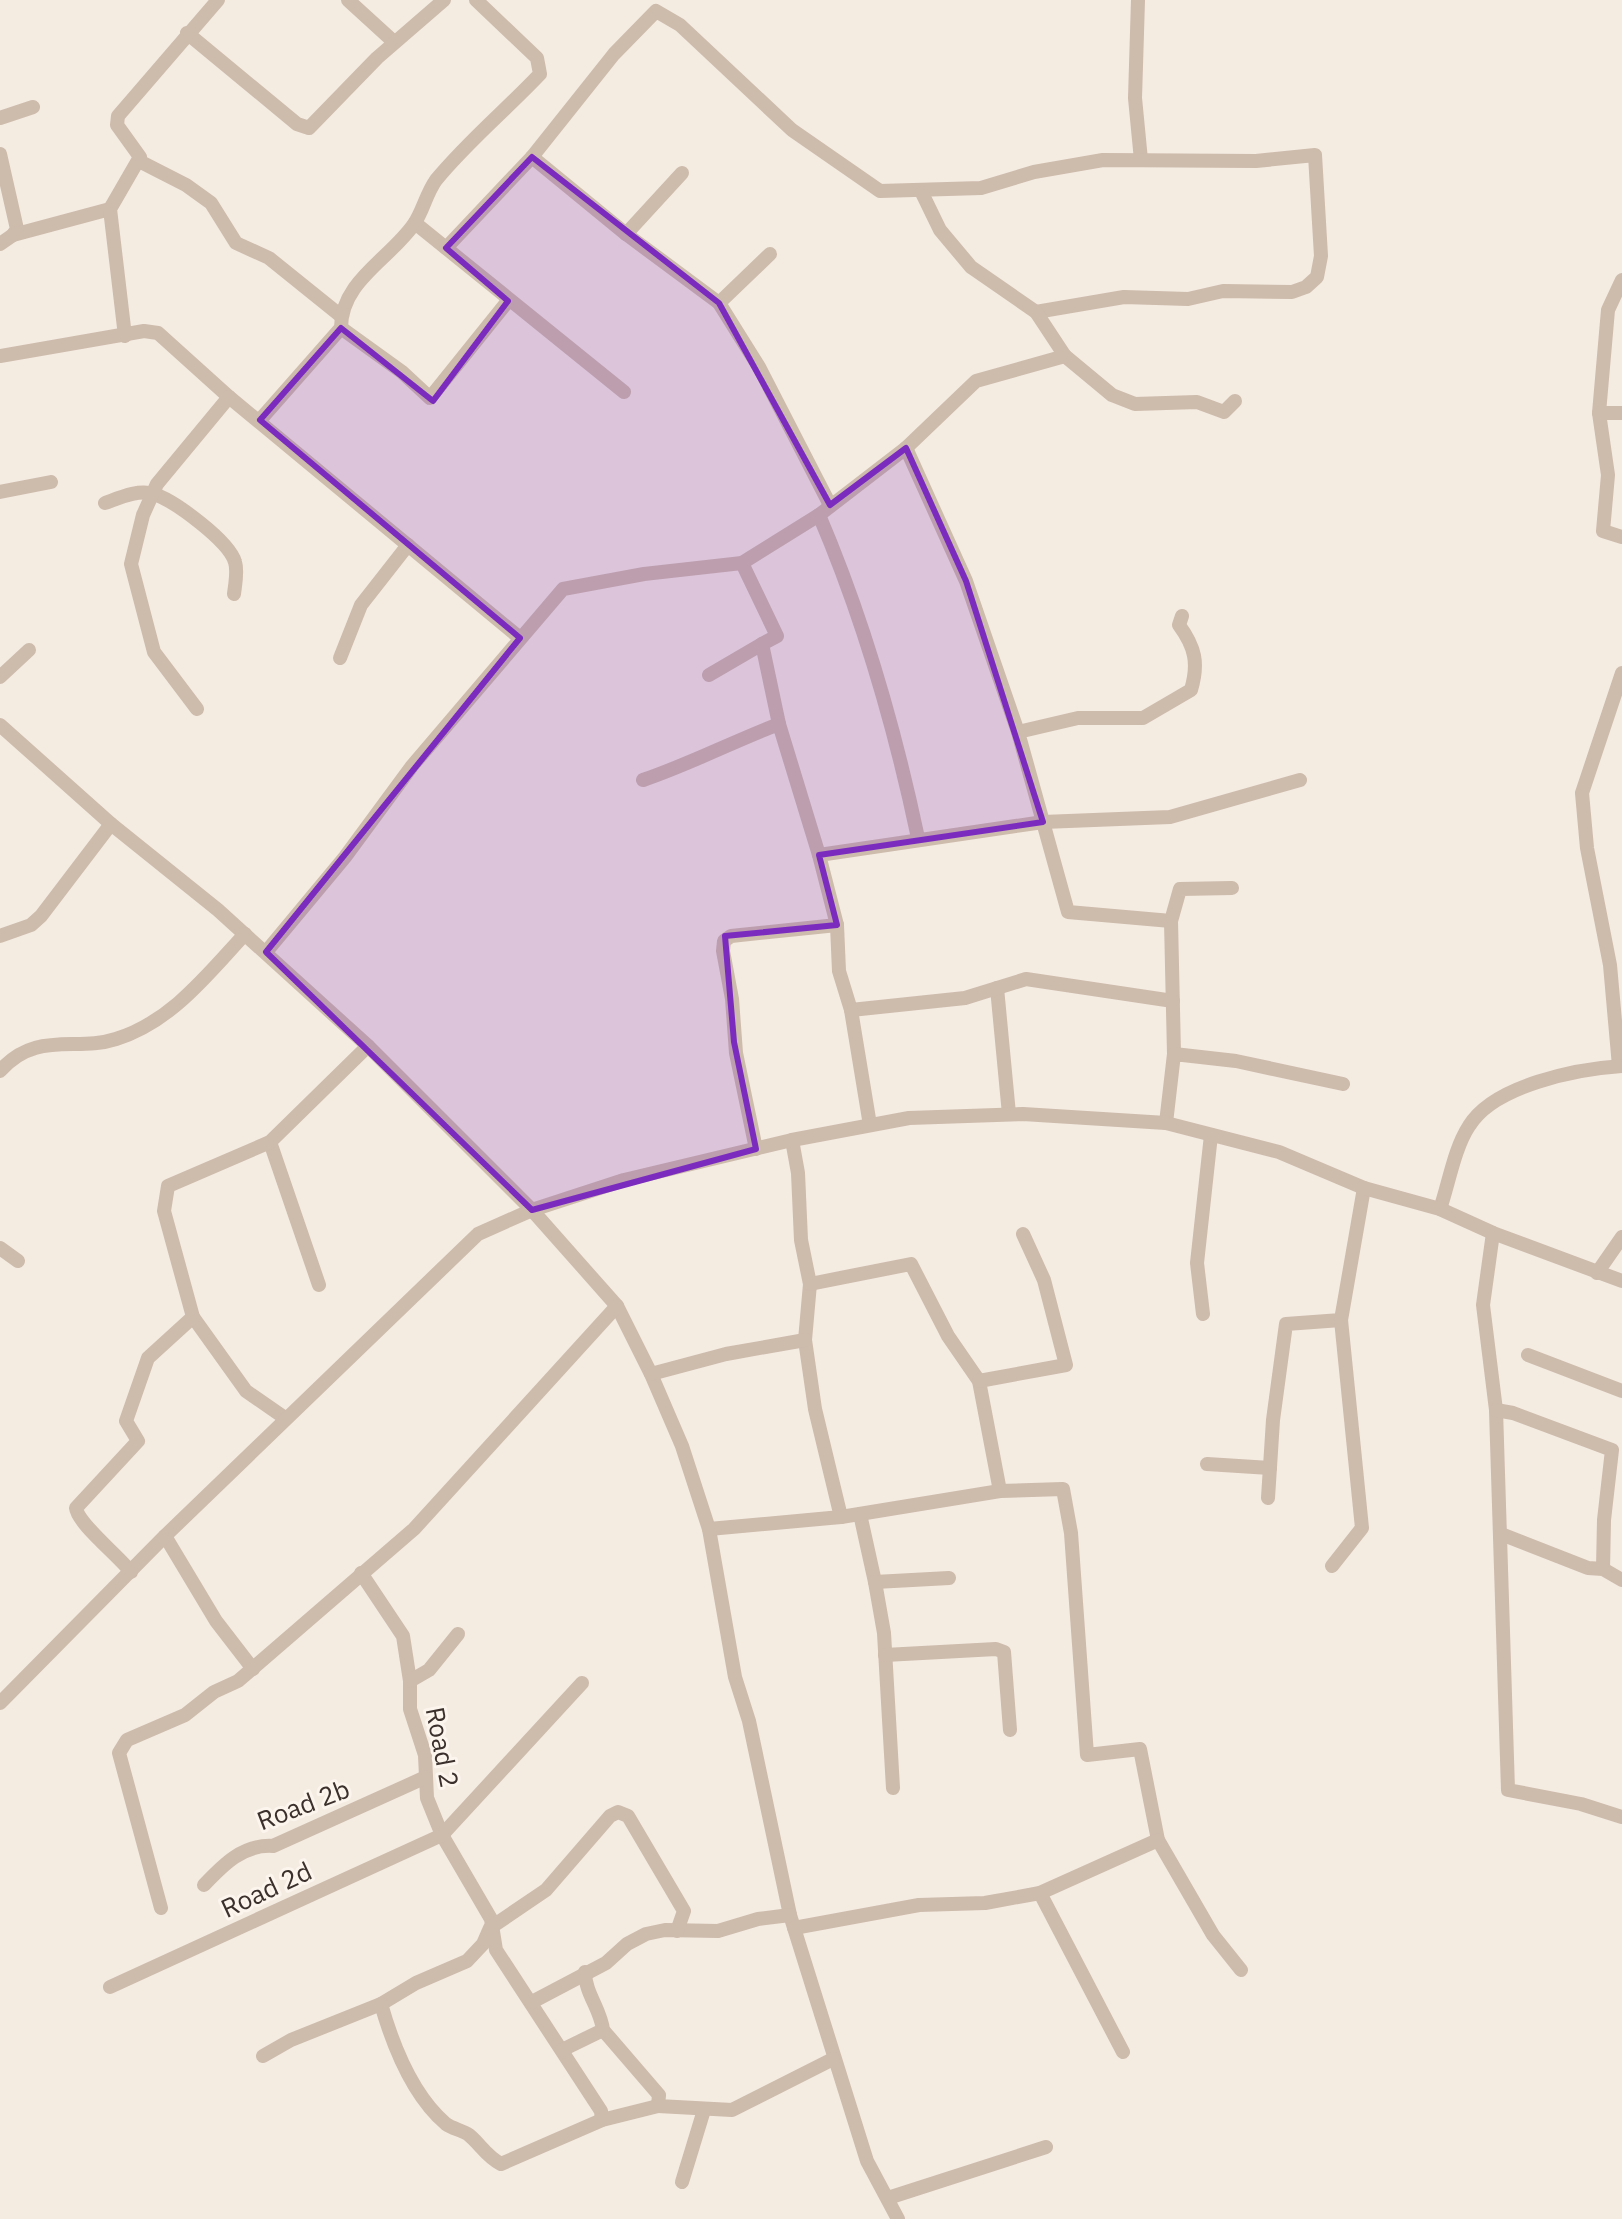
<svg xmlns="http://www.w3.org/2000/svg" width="1622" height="2219" font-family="'IBM Plex Sans',sans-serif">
	<rect width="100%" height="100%" fill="#f4ebe1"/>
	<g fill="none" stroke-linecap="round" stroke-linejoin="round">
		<g stroke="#cdbbac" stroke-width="14">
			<polyline points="348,0 394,42"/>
			<polyline points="1138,0 1135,98 1141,160"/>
			<polyline points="187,33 297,124 309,128 377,58 444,0"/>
			<polyline points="0,118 33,107"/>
			<polyline points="0,154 17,229 13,235"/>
			<polyline points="532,157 626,234 719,303 759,367 830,505"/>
			<polyline points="139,161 186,185 211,203 236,243 269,258 341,316"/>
			<polyline points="415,223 624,392"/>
			<polyline points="626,234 682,173"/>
			<polyline points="0,244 13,235 110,209"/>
			<polyline points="446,248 532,157 614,54 656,11 680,25 792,130 880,191 981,188 1034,172 1103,160 1256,161 1315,155 1321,256 1317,277 1306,287 1292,292 1223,291 1188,299 1124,297 1036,312"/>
			<polyline points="719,303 770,254"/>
			<polyline points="341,328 402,372 430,398 508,301"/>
			<polyline points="125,336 110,209 140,157 117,125 118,116 218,0"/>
			<polyline points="0,356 144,331 158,333 229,397 520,638"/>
			<polyline points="1065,356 1112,395 1135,404 1197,402 1224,412 1235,401"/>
			<polyline points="1599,413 1608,310 1622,280"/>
			<polyline points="1622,413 1599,413 1608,475 1603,531 1622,537"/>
			<path d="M260 420 341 328C341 281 390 259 414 224 423 211 426 194 436 180 467 142 507 109 540 74L537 58 476 0"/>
			<polyline points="906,448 966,581 1018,732"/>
			<polyline points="0,492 51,482"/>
			<path d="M105 503C119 498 138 489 154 494 175 501 229 541 235 562 238 571 235 585 234 594"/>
			<path d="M819 515C863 618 895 729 918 838"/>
			<polyline points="742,563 777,636 762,644"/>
			<path d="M1182 616 1179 625C1195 647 1199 663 1191 690L1143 718H1078L1018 732 1068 912 1171 921 1180 889 1232 888"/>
			<polyline points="340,658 361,605 408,545"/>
			<polyline points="709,675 762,644 779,724"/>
			<polyline points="0,677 29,650"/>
			<polyline points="197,709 154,652 131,564 143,515 157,484 229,397"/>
			<polyline points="0,725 111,824 218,910 368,1046 532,1210 617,1306 651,1374 682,1446 709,1529 735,1677 749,1721 790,1915 867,2161 898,2219"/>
			<path d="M643 780C690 764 732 742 779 724L819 855"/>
			<polyline points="1171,921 1174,1054"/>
			<polyline points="0,936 31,925 41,916 111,824"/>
			<polyline points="266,952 345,857 412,766 563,589 644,574 742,563 819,515 906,448 976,381 1065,356 1036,312 971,267 940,230 922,193"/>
			<polyline points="997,988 1009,1114"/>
			<polyline points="851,1010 965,998 1026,979 1173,1001"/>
			<polyline points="1619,1066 1610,965 1587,848 1582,793 1622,673"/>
			<path d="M0 1071C36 1030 76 1052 116 1039 171 1022 207 975 245 934"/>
			<polyline points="1166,1123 1174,1054 1236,1061 1343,1084"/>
			<polyline points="870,1125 851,1010 839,971 837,925 819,855 1043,822 1170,817 1300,780"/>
			<polyline points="792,1140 798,1173 801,1240 810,1284 805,1340 815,1409 841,1517"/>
			<polyline points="270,1142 319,1285"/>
			<polyline points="756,1149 736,1053 732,999 723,951 724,941 731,936 837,925"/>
			<path d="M1440 1209C1449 1183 1454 1149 1469 1126 1494 1085 1577 1069 1622 1066"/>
			<polyline points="1493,1233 1483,1305 1496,1410 1508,1790 1581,1804 1622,1817"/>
			<polyline points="0,1248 18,1261"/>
			<polyline points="1597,1273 1622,1237"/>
			<polyline points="810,1284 911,1264 948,1336 979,1381 1000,1491"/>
			<polyline points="1203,1314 1197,1263 1211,1135"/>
			<polyline points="193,1317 246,1391 285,1418"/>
			<polyline points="1528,1355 1622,1391"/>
			<polyline points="651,1374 726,1354 805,1340"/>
			<polyline points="979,1381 1066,1365 1044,1280 1023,1234"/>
			<polyline points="1496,1410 1513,1413 1612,1450 1604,1520 1603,1569"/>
			<polyline points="1207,1464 1270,1468"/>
			<polyline points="1268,1498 1273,1420 1286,1324 1341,1320 1364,1188"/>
			<polyline points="860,1514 875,1582 949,1578"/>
			<polyline points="709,1529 841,1517 1000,1491 1063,1489 1071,1533 1087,1755 1140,1749 1158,1840 1213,1935 1241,1970"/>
			<polyline points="1501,1534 1588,1568 1603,1569 1622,1580"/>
			<polyline points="165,1536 216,1621 253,1669"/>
			<polyline points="1332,1566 1362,1528 1341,1320"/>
			<path d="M131 1572C118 1555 78 1524 76 1508L138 1441 126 1421 148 1358 193 1317 164 1211 168 1186 270 1142 368 1046"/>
			<polyline points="361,1573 403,1636 410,1681 410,1709 425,1755 427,1798 442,1835 491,1919 496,1950 601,2111 602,2120"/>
			<polyline points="875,1582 884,1633 893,1788"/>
			<polyline points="885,1655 996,1649 1004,1652 1010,1730"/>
			<polyline points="410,1681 429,1670 458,1634"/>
			<polyline points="0,1703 165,1536 478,1234 532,1210 624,1180 792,1140 909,1118 1023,1114 1166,1123 1279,1152 1364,1188 1440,1209 1493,1233 1622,1281"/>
			<path d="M204 1885C223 1865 243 1844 273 1846L426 1777"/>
			<polyline points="1040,1893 1123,2052"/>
			<polyline points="161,1908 119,1753 127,1740 185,1715 214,1692 238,1681 414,1529 617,1306"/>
			<polyline points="794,1928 919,1905 985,1903 1040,1893 1158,1840"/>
			<path d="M585 1972C585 1993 601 2010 603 2030L659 2095 658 2106 732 2110 833 2059"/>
			<polyline points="110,1987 442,1835 582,1683"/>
			<polyline points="532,2002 606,1963 627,1944 646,1934 665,1930 718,1931 758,1919 790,1915"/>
			<polyline points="381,2004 416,1983 467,1961 483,1944 490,1928 546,1890 610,1816 618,1812 628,1816 684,1911 677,1931"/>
			<polyline points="562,2050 603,2030"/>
			<path d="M263 2056 291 2040 381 2004C393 2046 412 2095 446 2124 453 2129 462 2130 469 2135 481 2145 486 2156 501 2164L602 2120 658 2106"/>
			<polyline points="682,2182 704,2110"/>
			<polyline points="888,2198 1046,2147"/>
		</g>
	</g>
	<path fill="#7b2cbf" fill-opacity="0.2" stroke="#7b2cbf" stroke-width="6" stroke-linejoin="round" d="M532 157 719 303 830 505 906 448 966 581 1043 822 819 855 837 925 725 936 734 1042 756 1149 532 1210 266 952 520 638 260 420 341 328 433 401 508 301 446 248Z"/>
	<g text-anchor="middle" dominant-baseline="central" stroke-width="6" stroke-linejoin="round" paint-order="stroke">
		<g font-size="26" fill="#3b302b" stroke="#fbf5ee">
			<text transform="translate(443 1747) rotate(79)">Road 2</text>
			<text transform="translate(303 1804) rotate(-21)">Road 2b</text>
			<text transform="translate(266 1889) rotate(-25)">Road 2d</text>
		</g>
	</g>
</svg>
